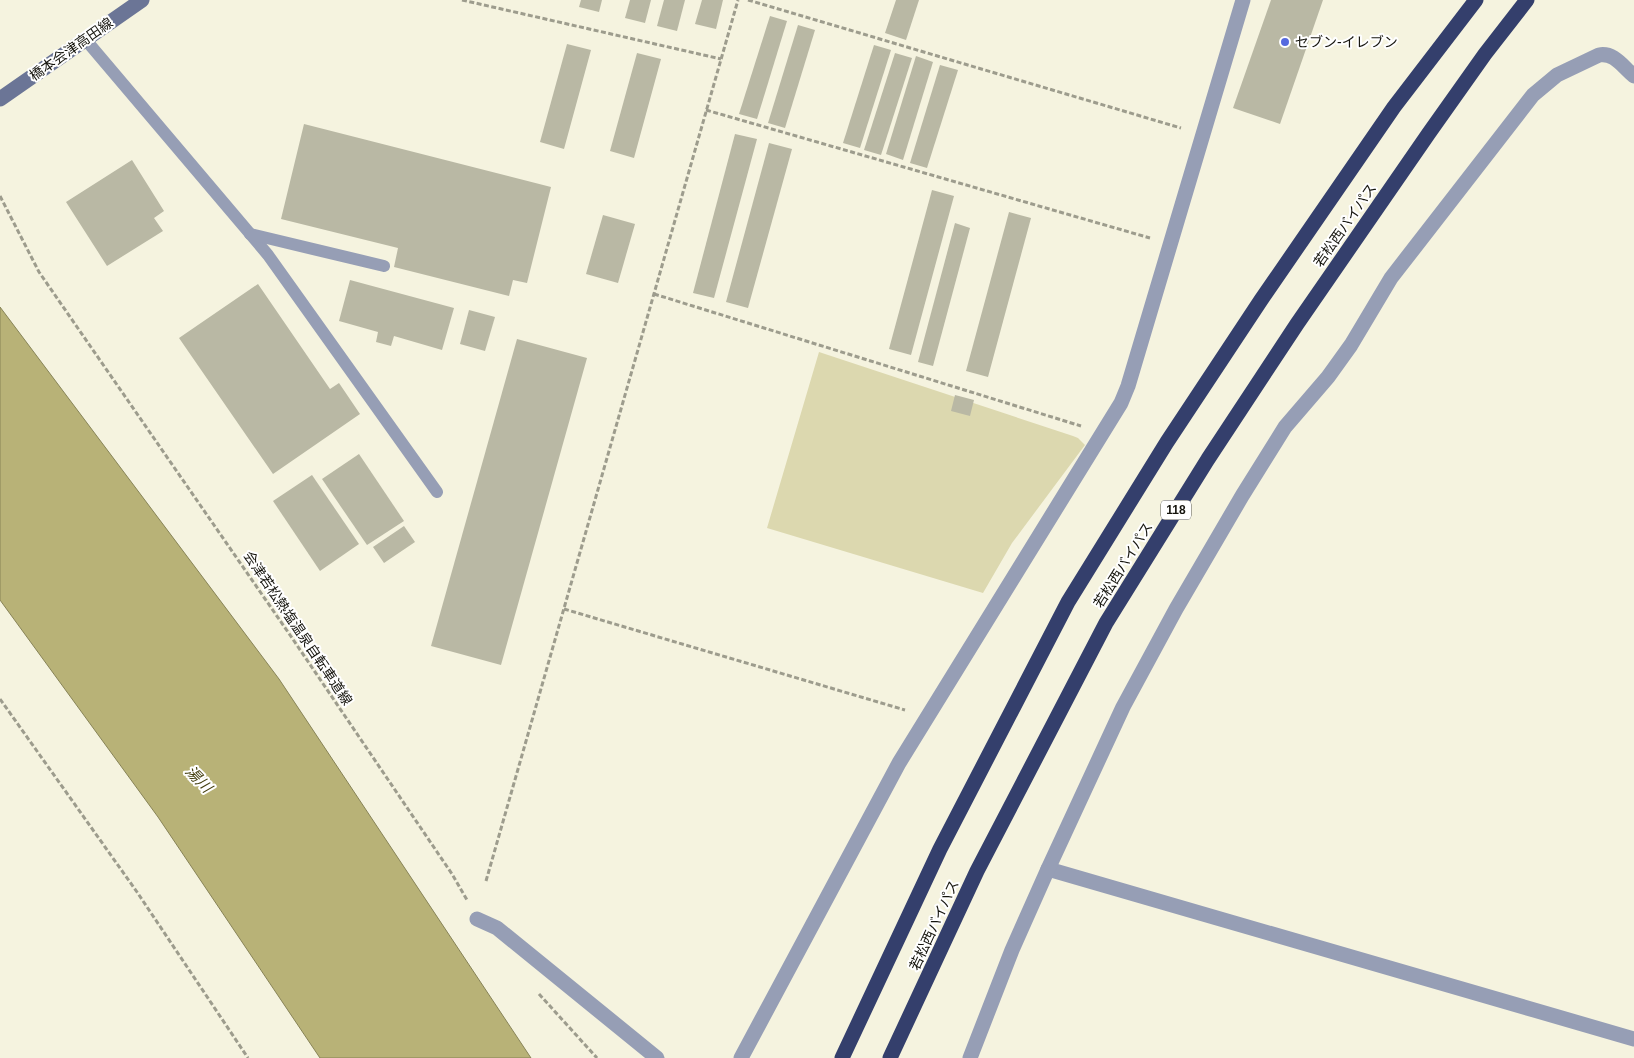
<svg xmlns="http://www.w3.org/2000/svg" width="1634" height="1058" font-family="Arial,'Noto Sans JP',sans-serif">
  <rect width="100%" height="100%" fill="#f5f3df"/>
  <!-- green -->
  <polygon fill="#dcd8af" points="819,352 1073,436 1078,438 1085,445 1012,543 983,593 767,528"/>
  <!-- water -->
  <polygon fill="#b8b277" stroke="#878357" points="0,307 279,679 531,1058 320,1058 158,817 0,600"/>
  <!-- building -->
  <g fill="#b9b8a4">
    <polygon points="581,0 602,0 599,12 579,7"/>
    <polygon points="630,0 651,0 645,23 625,18"/>
    <polygon points="664,0 685,0 677,31 657,26"/>
    <polygon points="702,0 723,0 716,29 695,24"/>
    <polygon points="896,0 919,0 906,40 885,33"/>
    <polygon points="1271,0 1323,0 1280,124 1233,108"/>
    <polygon points="770,16 787,21 757,119 739,114"/>
    <polygon points="798,25 815,30 785,128 768,123"/>
    <polygon points="567,44 591,50 564,149 540,142"/>
    <polygon points="874,45 891,50 860,148 843,143"/>
    <polygon points="637,53 661,59 634,158 610,151"/>
    <polygon points="895,53 912,58 881,155 864,150"/>
    <polygon points="916,56 933,62 903,160 886,154"/>
    <polygon points="940,65 958,70 927,168 910,163"/>
    <polygon points="304,124 551,187 527,283 513,280 509,296 394,267 398,248 281,219"/>
    <polygon points="735,134 757,139 714,298 693,293"/>
    <polygon points="769,143 792,149 748,308 726,302"/>
    <polygon points="132,160 164,211 154,218 163,231 107,266 66,202"/>
    <polygon points="932,190 954,196 911,355 889,349"/>
    <polygon points="1009,212 1031,218 988,377 966,371"/>
    <polygon points="603,215 635,224 618,283 586,274"/>
    <polygon points="955,223 970,228 933,366 918,362"/>
    <polygon points="350,280 454,308 442,350 394,336 391,346 376,342 378,332 339,321"/>
    <polygon points="258,284 330,389 339,383 360,414 273,474 179,338"/>
    <polygon points="469,310 495,317 485,351 460,344"/>
    <polygon points="517,339 587,358 501,665 431,646"/>
    <polygon points="955,395 974,400 970,416 951,411"/>
    <polygon points="359,454 404,521 367,545 322,479"/>
    <polygon points="312,475 359,544 320,571 273,501"/>
    <polygon points="404,526 415,542 384,563 373,547"/>
  </g>
  <g fill="none" stroke-linecap="round" stroke-linejoin="round">
    <!-- path -->
    <g stroke="#9d9c8d" stroke-width="3" stroke-dasharray="5 2.5" stroke-linecap="butt">
      <polyline points="462,0 721,59"/>
      <polyline points="748,0 1181,128"/>
      <polyline points="706,110 1150,238"/>
      <polyline points="0,196 39,272 290,635 452,874 467,900"/>
      <polyline points="654,294 1081,426"/>
      <polyline points="564,609 905,710"/>
      <polyline points="0,699 137,892 248,1058"/>
      <polyline points="486,881 738,0"/>
      <polyline points="539,994 597,1058"/>
    </g>
    <!-- lane -->
    <g stroke="#969eb5" stroke-width="12">
      <polyline points="85,39 268,255 437,492"/>
      <polyline points="250,234 384,266"/>
    </g>
    <!-- street -->
    <g stroke="#969eb5" stroke-width="15">
      <polyline points="1048,869 1634,1039"/>
      <polyline points="477,919 497,928 657,1058"/>
      <polyline points="741,1058 899,763 1121,403 1128,386 1243,0"/>
      <path d="M 970,1058 L 1012,950 L 1048,869 L 1123,707 L 1176,609 L 1242,496 L 1285,427 L 1328,377 L 1351,345 L 1391,278 L 1533,95 L 1557,75 L 1599,55 C 1614,52 1623,67 1634,76"/>
    </g>
    <!-- secondary -->
    <polyline stroke="#6b7596" stroke-width="15" points="0,99 142,0"/>
    <!-- highway -->
    <g stroke="#343f6c" stroke-width="15">
      <polyline points="842,1058 940,849 1068,602 1167,442 1261,300 1394,107 1476,0"/>
      <polyline points="890,1058 977,871 1106,623 1208,459 1297,324 1429,133 1485,54 1527,0"/>
    </g>
  </g>
  <!-- markers -->
  <circle fill="#5569df" stroke="#fff" stroke-width="2" cx="1285" cy="42" r="5"/>
  <g text-anchor="middle" dominant-baseline="central" stroke-width="4" stroke-linejoin="round" paint-order="stroke">
    <!-- shield labels -->
    <rect fill="#fff" stroke="#5b5a56" stroke-width="1" x="1161" y="500.5" width="30" height="19" rx="4"/>
    <g font-size="12" font-weight="bold" fill="#15140d">
      <text x="1176" y="510">118</text>
    </g>
    <!-- poi labels -->
    <g font-size="14" fill="#15140d" stroke="#fff" text-anchor="start">
      <text x="1295" y="42">セブン-イレブン</text>
    </g>
    <!-- street labels -->
    <g font-size="14" fill="#15140d" stroke="#fff">
      <text transform="translate(71 49) rotate(-35)">橋本会津高田線</text>
      <text transform="translate(1345 225) rotate(-55)">若松西バイパス</text>
      <text transform="translate(1123 565) rotate(-58)">若松西バイパス</text>
      <text transform="translate(298 628) rotate(56)">会津若松熱塩温泉自転車道線</text>
      <text transform="translate(934 925) rotate(-65)">若松西バイパス</text>
    </g>
    <!-- water labels -->
    <g font-size="15" font-style="italic" fill="#464112" stroke="#fff">
      <text transform="translate(199 779) rotate(46)">湯川</text>
    </g>
  </g>
</svg>
